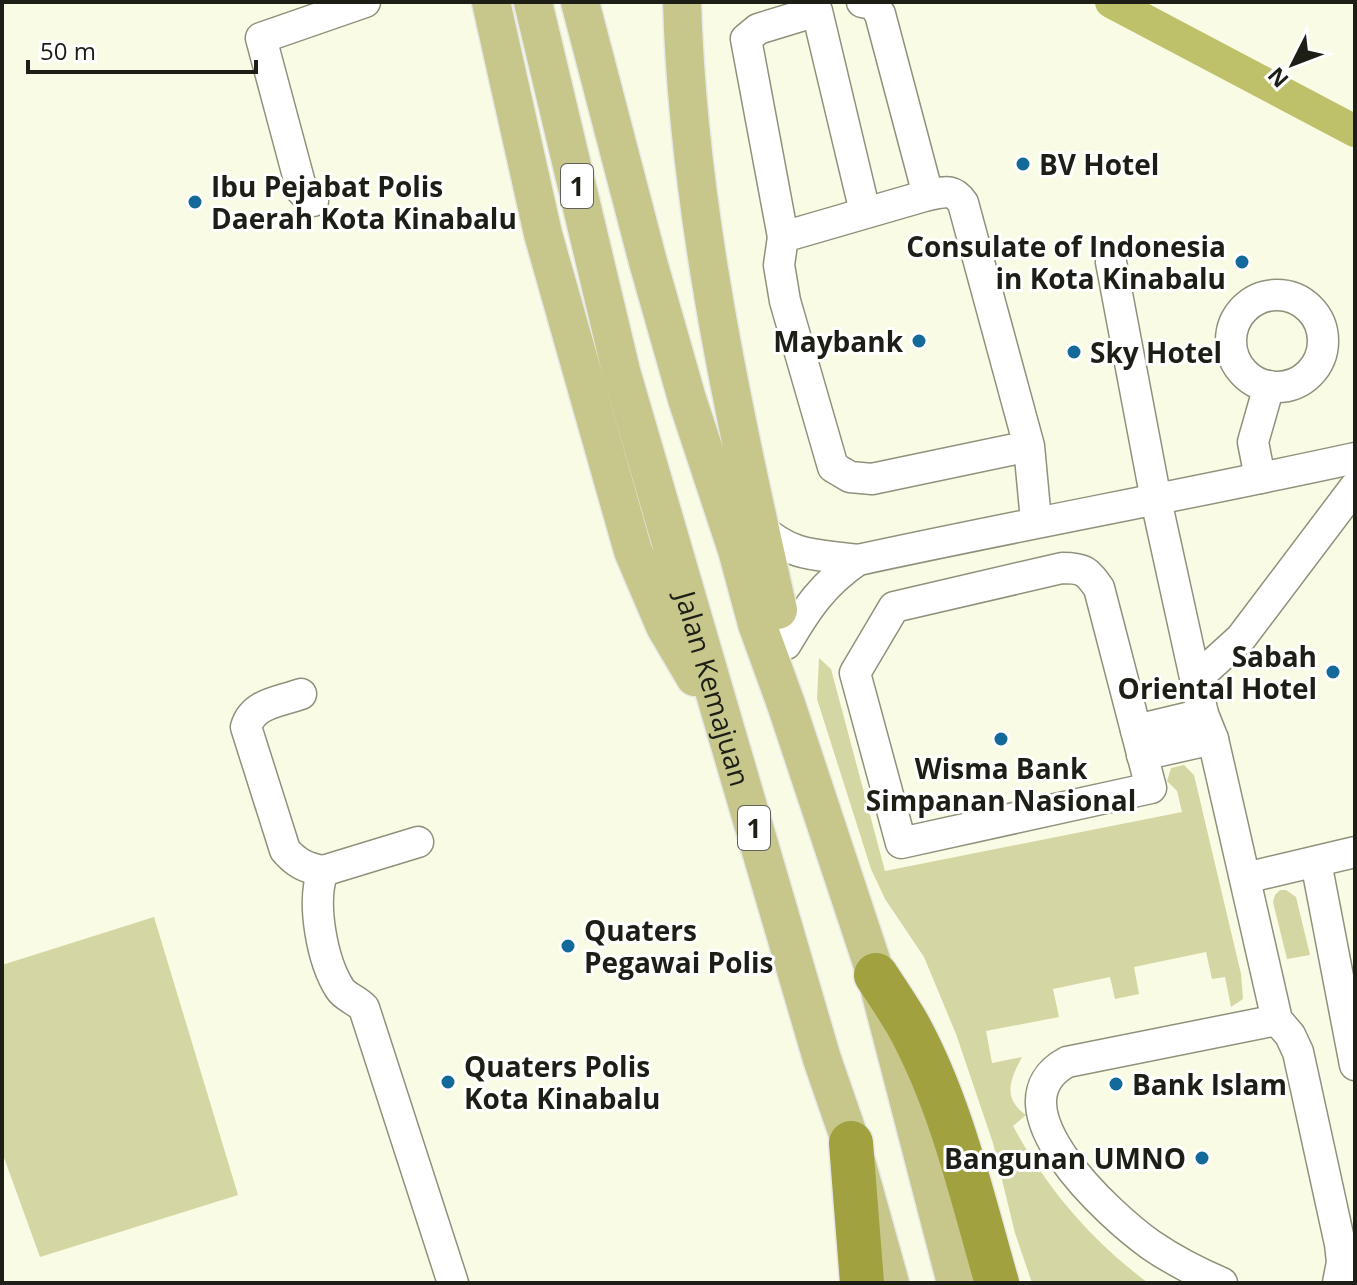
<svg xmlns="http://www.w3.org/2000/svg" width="1357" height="1285" font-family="'Open Sans',sans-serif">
  <rect width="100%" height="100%" fill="#fafbe4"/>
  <!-- green -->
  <g fill="#d4d6a3">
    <path d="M 819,658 L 831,669 L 885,871 L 1182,812 L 1177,791 L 1167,781 L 1171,768 L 1184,765 L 1194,775 L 1241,974 L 1243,999 L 1231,1007 L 1225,977 L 1212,979 L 1206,952 L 1134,967 L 1139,994 L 1115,999 L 1110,977 L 1053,989 L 1059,1017 L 986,1031 L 992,1063 L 1022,1057 C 1010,1080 1002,1098 1026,1115 L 1013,1126 C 1046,1188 1092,1241 1148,1283 L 1032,1283 L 1015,1233 L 993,1143 L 956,1034 L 924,957 L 885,899 L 871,869 L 817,699 Z"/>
    <polygon points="1280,890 1286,890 1296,897 1310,955 1287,959 1273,902 1275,895"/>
    <polygon points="154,917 238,1195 40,1257 2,1152 2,965"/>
  </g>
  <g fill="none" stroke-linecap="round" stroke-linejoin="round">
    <!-- canal -->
    <polyline stroke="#bfc16a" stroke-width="32" points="1111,2 1355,131"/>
    <defs>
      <g id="minor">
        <polyline points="862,2 873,4 880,14 928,195"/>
        <polyline points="313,201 302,191 261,38 365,2"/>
        <polyline points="783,237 746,39 758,29 817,11 865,212"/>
        <polyline points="1111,262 1156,500 1203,714 1213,739 1277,1020 1290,1035 1298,1052 1340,1244 1342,1262 1338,1283"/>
        <circle cx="1277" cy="341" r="46"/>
        <path d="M 1029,446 L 872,479 L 850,477 L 833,467 L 785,301 L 779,265 L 783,237 L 928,195 C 944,192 953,188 963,203 L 1029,446 L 1036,521"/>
        <polyline points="1260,478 1253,442 1269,386"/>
        <path d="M 759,527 C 794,558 815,554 858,560"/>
        <path d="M 1062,568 C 1084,568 1087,571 1099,588 L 1151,788 L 901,843 L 855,673 L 894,607 Z"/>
        <path d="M 786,644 C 807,608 823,584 858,560 C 1024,524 1190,494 1355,458"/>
        <polyline points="1197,678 1241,638 1355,487"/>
        <path d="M 301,694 C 279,702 253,703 246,727 L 285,850 C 296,863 306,868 323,871"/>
        <polyline points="1136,730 1203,714"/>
        <polyline points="1142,755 1213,739"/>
        <path d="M 418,842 L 323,871 C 311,902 322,961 340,989 C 345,997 357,1000 364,1008 L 453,1283"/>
        <polyline points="1316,862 1355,1065"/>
        <polyline points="1245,878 1355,852"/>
        <path d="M 1222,1283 C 1198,1273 1173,1260 1151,1245 C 1110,1216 988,1105 1067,1062 L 1277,1020"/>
      </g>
      <g id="major">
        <polyline points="491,2 543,234 633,551 665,626 695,677"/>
        <path id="s1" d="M 533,2 L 621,371 L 725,728 L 822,1059 L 851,1143 L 890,1283"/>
        <polyline points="580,2 648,262 687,399 737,550 757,624 786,704 876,975 956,1283"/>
        <path d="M 682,2 C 688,207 733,410 778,610"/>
      </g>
      <g id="highway">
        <path d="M 876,975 C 887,992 899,1009 909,1027 C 952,1106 972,1197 997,1283"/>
        <polyline points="851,1143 862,1283"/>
      </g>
    </defs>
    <!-- minor casing -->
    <use href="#minor" stroke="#90917c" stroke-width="33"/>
    <!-- major casing -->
    <use href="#major" stroke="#e8e8e8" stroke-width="41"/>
    <!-- highway casing -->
    <use href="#highway" stroke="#e8e8e8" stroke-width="47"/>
    <!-- minor -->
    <use href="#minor" stroke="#fff" stroke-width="30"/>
    <!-- major -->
    <use href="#major" stroke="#c7c78c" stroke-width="38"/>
    <!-- highway -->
    <use href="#highway" stroke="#a1a23f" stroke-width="44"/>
  </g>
  <!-- markers -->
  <g fill="#136a9a" stroke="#fff" stroke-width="3">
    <circle cx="1023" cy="164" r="8"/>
    <circle cx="195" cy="202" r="8"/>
    <circle cx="1242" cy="262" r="8"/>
    <circle cx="919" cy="341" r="8"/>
    <circle cx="1074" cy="352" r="8"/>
    <circle cx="1333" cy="672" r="8"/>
    <circle cx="1001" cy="739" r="8"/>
    <circle cx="568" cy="946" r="8"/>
    <circle cx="448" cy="1082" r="8"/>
    <circle cx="1116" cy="1084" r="8"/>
    <circle cx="1202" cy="1158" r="8"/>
  </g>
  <g text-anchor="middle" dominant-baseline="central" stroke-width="6" stroke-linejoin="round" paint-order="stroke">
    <!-- shield labels -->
    <g fill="#fff" stroke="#61625b" stroke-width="2">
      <rect x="561" y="164" width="32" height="44" rx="6"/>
      <rect x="738" y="806" width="32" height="44" rx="6"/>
    </g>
    <g font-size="26" font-weight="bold" fill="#1d1e15">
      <text x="577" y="186">1</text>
      <text x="754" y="828">1</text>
    </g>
    <!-- poi labels -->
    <g font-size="28" font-weight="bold" fill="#1d1e15" stroke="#fff" text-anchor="start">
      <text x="1039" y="164">BV Hotel</text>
      <text x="211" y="186">Ibu Pejabat Polis<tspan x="211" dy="32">Daerah Kota Kinabalu</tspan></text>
      <text x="1226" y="246" text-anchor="end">Consulate of Indonesia<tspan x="1226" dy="32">in Kota Kinabalu</tspan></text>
      <text x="903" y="341" text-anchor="end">Maybank</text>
      <text x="1090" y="352">Sky Hotel</text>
      <text x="1317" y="656" text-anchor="end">Sabah<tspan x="1317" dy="32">Oriental Hotel</tspan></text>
      <text x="1001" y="768" text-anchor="middle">Wisma Bank<tspan x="1001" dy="32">Simpanan Nasional</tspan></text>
      <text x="584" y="930">Quaters<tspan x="584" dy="32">Pegawai Polis</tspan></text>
      <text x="464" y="1066">Quaters Polis<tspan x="464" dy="32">Kota Kinabalu</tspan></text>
      <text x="1132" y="1084">Bank Islam</text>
      <text x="1186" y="1158" text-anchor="end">Bangunan UMNO</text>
    </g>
    <!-- street labels -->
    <g font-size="28" fill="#1d1e15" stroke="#fff">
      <text stroke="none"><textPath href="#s1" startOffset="710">Jalan Kemajuan</textPath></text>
    </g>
  </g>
  <!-- border -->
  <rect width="1357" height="1285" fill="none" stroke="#1d1e15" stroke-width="8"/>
  <!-- north arrow -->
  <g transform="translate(1293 64) rotate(228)" stroke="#ffffff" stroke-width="6" paint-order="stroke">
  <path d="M0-6L14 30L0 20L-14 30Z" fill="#1d1e15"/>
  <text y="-12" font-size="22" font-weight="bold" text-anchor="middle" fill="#1d1e15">N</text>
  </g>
  <!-- scale -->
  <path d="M28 60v12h228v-12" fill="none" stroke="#1d1e15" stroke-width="4"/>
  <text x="40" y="60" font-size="24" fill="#1d1e15" stroke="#ffffff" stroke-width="6" paint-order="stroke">50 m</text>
</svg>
